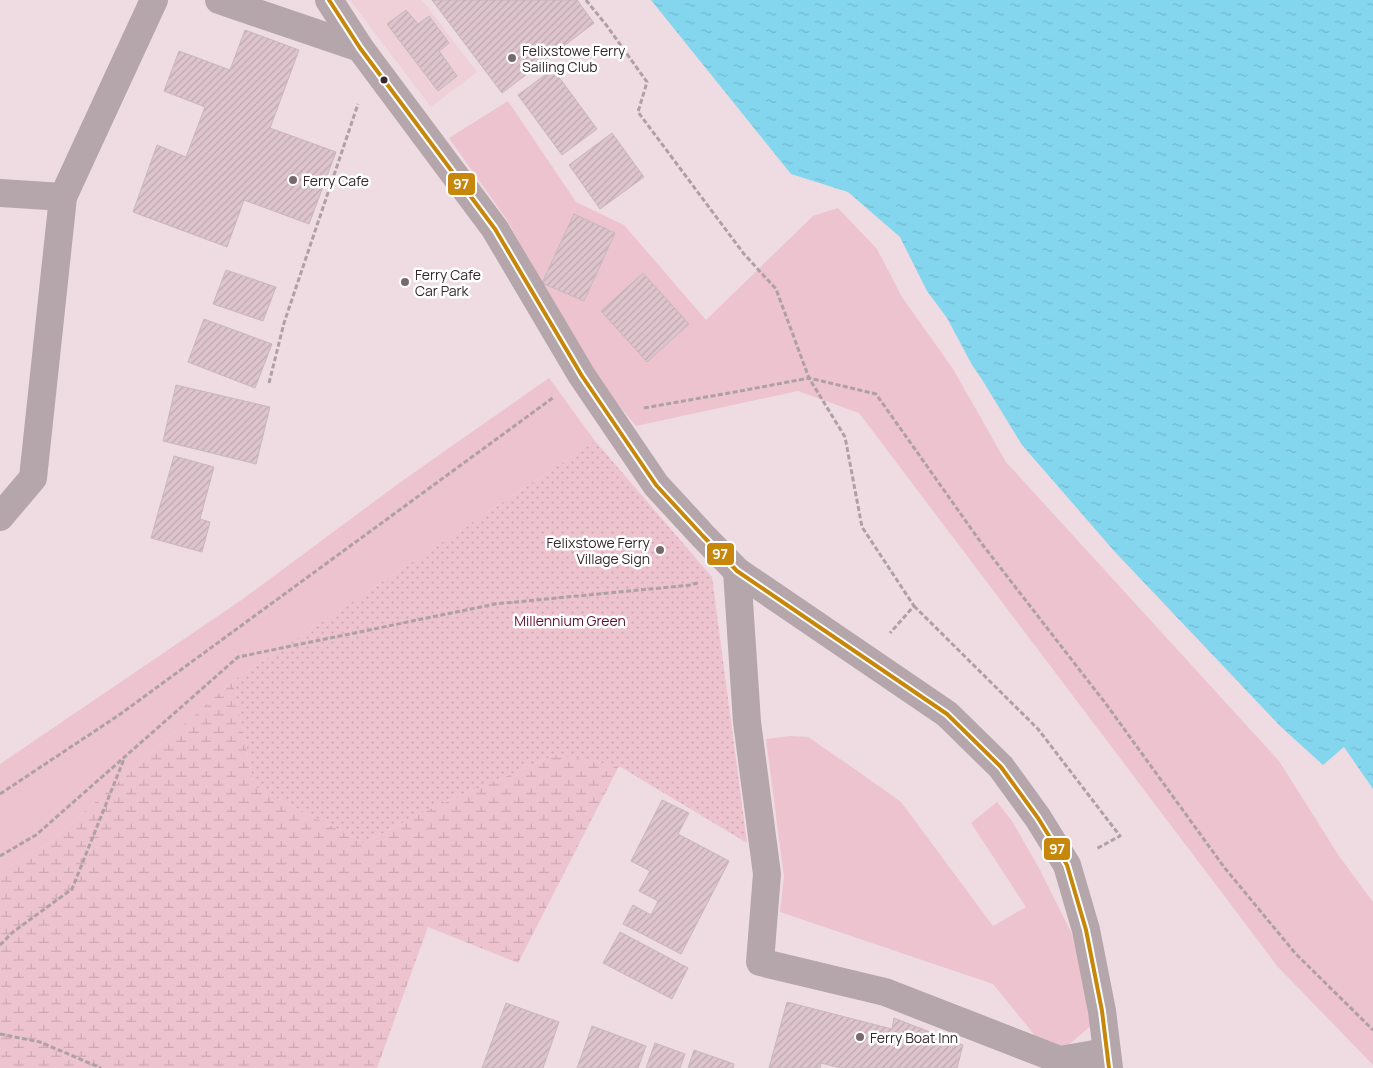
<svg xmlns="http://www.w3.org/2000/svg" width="1373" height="1068" font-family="Manrope,sans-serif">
  <defs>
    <pattern id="wetland-marsh" width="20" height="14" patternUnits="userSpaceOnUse" patternTransform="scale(1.25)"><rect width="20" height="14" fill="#edc3d0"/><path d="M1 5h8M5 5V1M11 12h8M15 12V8" fill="none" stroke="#cca8b3"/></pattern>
    <pattern id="park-dots" width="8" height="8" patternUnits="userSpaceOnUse" patternTransform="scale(1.25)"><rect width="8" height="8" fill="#edc3d0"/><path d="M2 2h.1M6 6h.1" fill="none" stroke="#cca8b3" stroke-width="1.8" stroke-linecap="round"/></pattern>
    <pattern id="water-ripples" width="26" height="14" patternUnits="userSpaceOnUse" patternTransform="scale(1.25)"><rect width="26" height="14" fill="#84d6ef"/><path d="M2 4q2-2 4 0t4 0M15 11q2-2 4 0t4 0" fill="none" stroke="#73b8cd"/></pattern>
    <pattern id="building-hatch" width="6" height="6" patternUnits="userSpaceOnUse" patternTransform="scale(1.25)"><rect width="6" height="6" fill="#dec4cc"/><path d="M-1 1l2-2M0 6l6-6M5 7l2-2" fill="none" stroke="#bfa8b0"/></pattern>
  </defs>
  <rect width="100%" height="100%" fill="#eedce2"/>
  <!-- built -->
  <polygon fill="#efd0d9" points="350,0 422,0 477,72 431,107"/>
  <!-- grass -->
  <g fill="#edc3d0">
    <polygon points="508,101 576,202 624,225 706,320 813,216 838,208 877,249 902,297 953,369 1006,462 1279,761 1339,856 1373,902 1373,1065 1278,967 859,413 798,391 636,426 592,373 507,220 449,138"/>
    <polygon points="549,378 595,441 233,681 49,843 0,871 0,764 240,601 402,481"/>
    <polygon points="790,736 808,737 856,770 901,802 993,926 1026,907 971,823 997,802 1012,821 1039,868 1072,934 1089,999 1093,1024 1066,1047 1036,1037 993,984 780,912 784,877 766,739"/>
  </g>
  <!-- wetland -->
  <polygon fill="url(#wetland-marsh)" points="233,681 254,786 364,843 423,812 555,755 619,766 518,963 428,927 377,1068 0,1068 0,871 49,843"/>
  <!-- park -->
  <polygon fill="url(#park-dots)" points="595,441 712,577 747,843 619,766 555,755 423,812 364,843 254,786 233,681"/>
  <!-- water -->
  <polygon fill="url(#water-ripples)" points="651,0 1373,0 1373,789 1344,747 1323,765 1280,726 1115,552 1022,445 981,378 972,365 947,318 927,291 900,237 848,192 791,174"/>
  <!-- building -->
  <g fill="url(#building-hatch)" stroke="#c7b8bd">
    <polygon points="432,0 577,0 594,23 502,93"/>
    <polygon points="406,10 418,24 429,16 449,43 439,51 457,76 438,91 387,24"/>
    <polygon points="245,30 299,50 270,128 336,152 309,224 244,200 227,247 133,212 157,145 186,157 205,107 164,91 179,51 230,70"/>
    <polygon points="553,69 597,129 562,155 518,95"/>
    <polygon points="612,133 644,177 600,209 569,165"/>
    <polygon points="574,214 615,233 584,301 542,283"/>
    <polygon points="226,270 276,287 263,321 213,304"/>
    <polygon points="643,273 689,324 647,362 601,311"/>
    <polygon points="204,319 272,344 255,388 188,362"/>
    <polygon points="176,385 270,407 256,464 163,441"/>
    <polygon points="174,456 214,467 200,519 210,522 202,552 151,538"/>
    <polygon points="662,800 689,813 678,834 729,861 681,954 623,924 633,905 651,915 658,901 639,891 650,871 631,861"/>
    <polygon points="620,932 688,968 672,999 603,963"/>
    <polygon points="787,1002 892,1029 894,1018 963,1045 957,1068 840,1068 821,1063 820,1068 769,1068"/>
    <polygon points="506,1003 559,1022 543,1068 482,1068"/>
    <polygon points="592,1026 646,1046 638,1068 577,1068"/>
    <polygon points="655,1043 685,1054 680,1068 646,1068"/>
    <polygon points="694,1050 734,1064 733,1068 688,1068"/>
  </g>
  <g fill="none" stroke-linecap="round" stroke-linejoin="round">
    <!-- path -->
    <g stroke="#aea0a5" stroke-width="3" stroke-dasharray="5 2.5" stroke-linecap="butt">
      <polyline points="586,0 607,26 647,82 638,112 744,254 776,289 809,378 845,437 862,527 914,606 890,633"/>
      <polyline points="269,383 284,323 358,104"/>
      <polyline points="644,408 746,390 809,378 876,394 982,544 1106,704 1224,867 1295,953 1373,1030"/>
      <polyline points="914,606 1038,729 1120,836 1096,849"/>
      <polyline points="0,794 119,715 554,397"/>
      <polyline points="0,856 36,835 238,657 495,604 691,585 700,582"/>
      <polyline points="0,945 13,932 72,889 124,759"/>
      <polyline points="0,1034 40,1042 101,1068"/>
    </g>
    <!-- minor -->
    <g stroke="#b4a6aa" stroke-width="28">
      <polyline points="219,0 360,48"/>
      <polyline points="329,0 360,48 495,229 582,376 656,485 703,536 737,571 947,714 1001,767 1038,818 1067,865 1086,930 1102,1011 1109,1068"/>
      <polyline points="0,193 63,197"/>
      <polyline points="0,517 33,478 63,197 154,0"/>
      <polyline points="737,571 747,722 767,874 760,962 885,992 1060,1060 1106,1052"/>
    </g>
    <defs>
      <polyline id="bus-1" points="329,0 360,48 495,229 582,376 656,485 703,536 737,571 947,714 1001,767 1038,818 1067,865 1086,930 1102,1011 1109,1068"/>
    </defs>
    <!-- bus-1 casing -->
    <use href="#bus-1" stroke="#fff" stroke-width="8"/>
    <!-- bus-1 -->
    <use href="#bus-1" stroke="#c7870b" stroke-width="4"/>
  </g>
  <!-- markers -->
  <g fill="#76686c" stroke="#fff" stroke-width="2">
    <circle cx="512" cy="58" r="5"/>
    <circle cx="293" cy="180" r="5"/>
    <circle cx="405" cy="282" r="5"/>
    <circle cx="660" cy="550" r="5"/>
    <circle cx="860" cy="1037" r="5"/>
  </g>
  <circle fill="#36292d" stroke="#fff" stroke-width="2" cx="384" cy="80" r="4.5"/>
  <g text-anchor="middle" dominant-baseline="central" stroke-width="5" stroke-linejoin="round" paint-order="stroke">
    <!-- poi labels -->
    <g font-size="14" fill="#36292d" stroke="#fff" text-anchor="start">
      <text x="522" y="50">Felixstowe Ferry<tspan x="522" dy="16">Sailing Club</tspan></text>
      <text x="303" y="180">Ferry Cafe</text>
      <text x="415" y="274">Ferry Cafe<tspan x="415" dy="16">Car Park</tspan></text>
      <text x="650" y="542" text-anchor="end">Felixstowe Ferry<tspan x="650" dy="16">Village Sign</tspan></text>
      <text x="870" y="1037">Ferry Boat Inn</text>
    </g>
    <!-- park labels -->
    <g font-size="14" fill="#610e34" stroke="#fff">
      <text x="570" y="620">Millennium Green</text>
    </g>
  </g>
  <g stroke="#fff" stroke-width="2">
    <rect x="447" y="172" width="29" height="24" rx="5" fill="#c7870b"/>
    <rect x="706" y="542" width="29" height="24" rx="5" fill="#c7870b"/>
    <rect x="1043" y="837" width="28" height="24" rx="5" fill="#c7870b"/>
  </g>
  <g font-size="14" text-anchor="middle" font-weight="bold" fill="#fff">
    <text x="461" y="189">97</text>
    <text x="720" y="559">97</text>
    <text x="1057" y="854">97</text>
  </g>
</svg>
